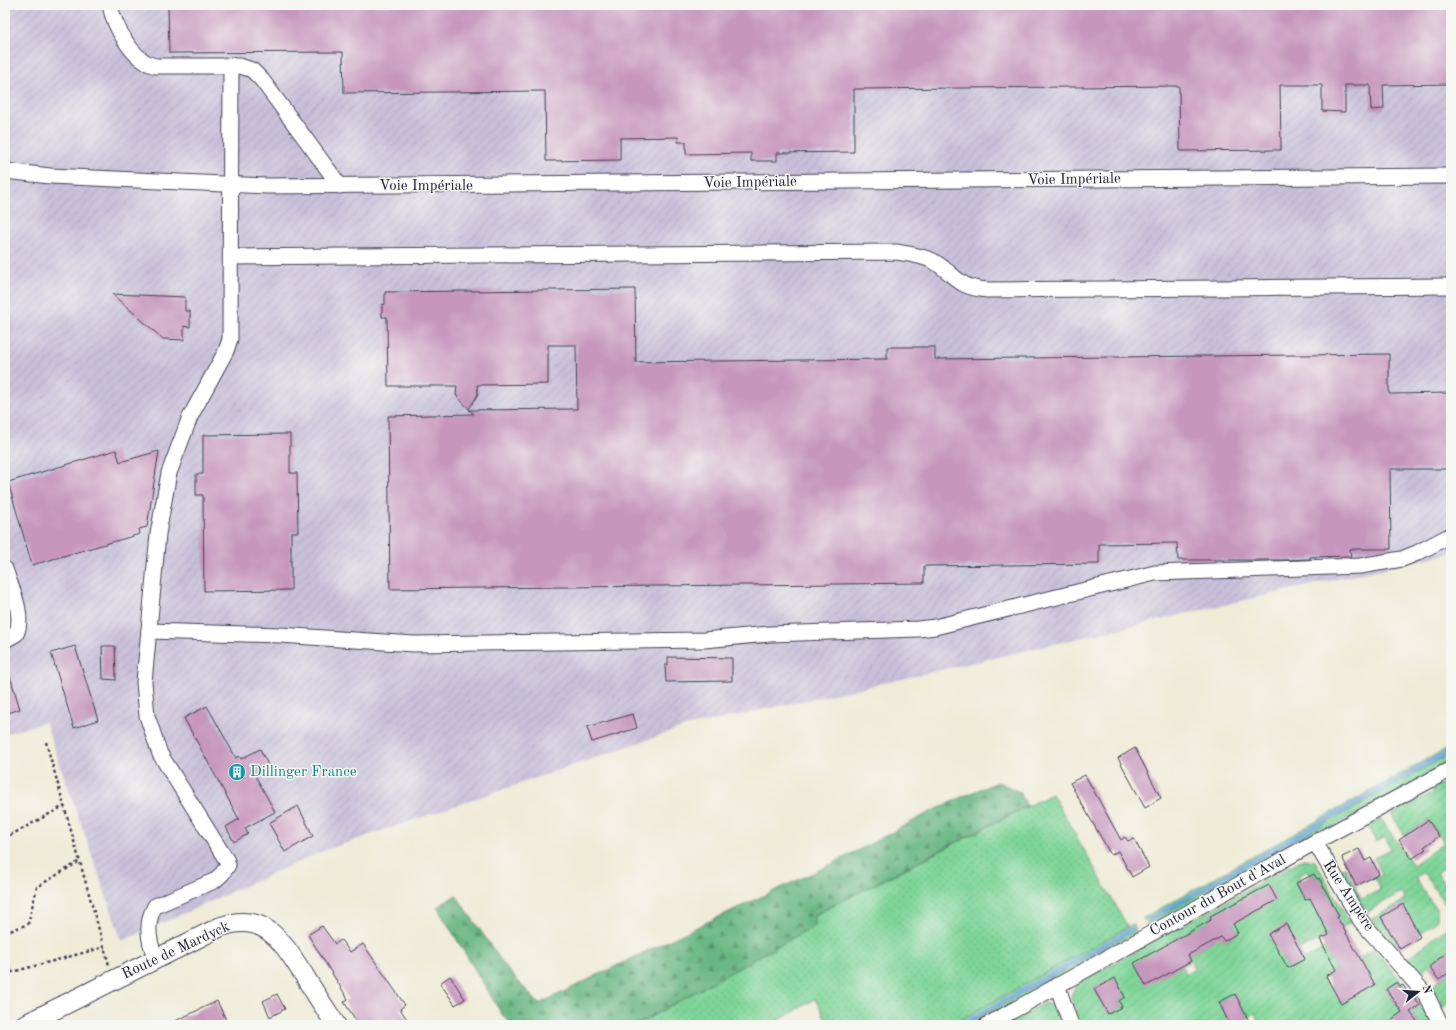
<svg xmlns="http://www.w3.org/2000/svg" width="1456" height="1030" font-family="'Old Standard TT',serif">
  <defs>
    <pattern id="industrial-furrows" width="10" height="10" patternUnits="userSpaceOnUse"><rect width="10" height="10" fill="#c7c0d9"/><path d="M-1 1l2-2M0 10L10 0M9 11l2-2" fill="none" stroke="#aba5bb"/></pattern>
    <pattern id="grass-dots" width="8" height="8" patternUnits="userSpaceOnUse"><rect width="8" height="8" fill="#7fd599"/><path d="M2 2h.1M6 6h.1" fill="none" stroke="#6db785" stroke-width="1.8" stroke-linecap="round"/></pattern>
    <pattern id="forest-firs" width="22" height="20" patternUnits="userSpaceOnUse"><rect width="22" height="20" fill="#67b681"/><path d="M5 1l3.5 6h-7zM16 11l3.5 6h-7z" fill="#54946b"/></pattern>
    <pattern id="wetland-marsh" width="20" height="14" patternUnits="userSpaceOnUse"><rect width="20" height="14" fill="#7fd599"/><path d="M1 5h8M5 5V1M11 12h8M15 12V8" fill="none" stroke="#6db785"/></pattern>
    <pattern id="garden-furrows" width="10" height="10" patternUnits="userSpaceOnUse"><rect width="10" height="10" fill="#7fd599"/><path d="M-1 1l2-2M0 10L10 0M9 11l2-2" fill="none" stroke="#6db785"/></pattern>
  </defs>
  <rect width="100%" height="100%" fill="#f6f6f2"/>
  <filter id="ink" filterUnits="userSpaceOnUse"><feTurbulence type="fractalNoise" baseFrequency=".025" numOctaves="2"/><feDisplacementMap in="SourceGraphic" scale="8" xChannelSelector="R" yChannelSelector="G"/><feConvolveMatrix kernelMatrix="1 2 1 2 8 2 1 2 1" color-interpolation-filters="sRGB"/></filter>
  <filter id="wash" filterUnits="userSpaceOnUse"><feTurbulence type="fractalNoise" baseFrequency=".012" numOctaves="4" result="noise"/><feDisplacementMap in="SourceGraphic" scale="16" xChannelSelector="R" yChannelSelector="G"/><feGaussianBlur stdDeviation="0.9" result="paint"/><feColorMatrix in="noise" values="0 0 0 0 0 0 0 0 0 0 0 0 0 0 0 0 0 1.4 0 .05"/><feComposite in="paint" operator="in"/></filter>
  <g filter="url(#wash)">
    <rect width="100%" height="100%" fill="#efebd7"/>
    <!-- industrial -->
    <polygon fill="url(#industrial-furrows)" points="5,5 1451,5 1451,553 889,682 685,727 323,851 122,941 45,722 5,734"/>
    <!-- grass -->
    <g fill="url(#grass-dots)" stroke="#507c6a">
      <polygon points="1451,753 1451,762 1152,926 1147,924"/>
      <polygon points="1052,794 1128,927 951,1025 829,1025 815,999 771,1025 636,1025 814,926 813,916"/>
      <polygon points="1136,930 1135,934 975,1025 966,1025"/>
    </g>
    <!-- forest -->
    <path fill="url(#forest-firs)" stroke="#446c5e" d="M 998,782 L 1020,792 L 1027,806 L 814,915 L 814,926 L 636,1025 L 513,1025 L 503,1016 L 437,907 L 456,895 L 507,969 L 539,1004 C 629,959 721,915 813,873 C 875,844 933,806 998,782 Z"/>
    <!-- wetland -->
    <g fill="url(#wetland-marsh)" stroke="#507c6a">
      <polygon points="1451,746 1451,753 1147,924 1143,918"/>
      <polygon points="1133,924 1136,930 966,1025 951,1025"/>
    </g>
    <!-- garden -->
    <g fill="url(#garden-furrows)" stroke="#507c6a" fill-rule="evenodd">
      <polygon points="1451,779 1451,862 1437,873 1451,893 1451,900 1445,904 1423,872 1415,878 1437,910 1437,920 1419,935 1405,909 1401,906 1381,917 1399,947 1394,950 1372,919 1405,900 1401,892 1367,912 1339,871 1345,868 1362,899 1380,890 1375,878 1382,875 1374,858 1391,849 1385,837 1376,842 1368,826 1381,819 1413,865 1444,843 1428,820 1405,836 1391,814 1434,792 1432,788"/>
      <path d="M 1303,859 L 1315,861 L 1350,923 L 1283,959 L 1288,968 L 1325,948 L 1336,970 L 1323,978 L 1328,988 L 1349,976 L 1354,986 L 1370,977 L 1360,957 L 1374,949 L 1423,1007 L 1433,1025 L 1420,1025 L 1413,1016 L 1408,1020 L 1405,1016 L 1420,1005 L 1413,994 L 1410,996 L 1403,985 L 1400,986 L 1397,982 L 1386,990 L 1402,1012 L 1396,1025 L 1258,1025 L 1256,1013 L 1248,1018 L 1235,994 L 1219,1002 L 1230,1025 L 1080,1025 L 1071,998 L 1076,984 ZM 1307,870 L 1311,876 L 1314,874 L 1317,879 L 1320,878 L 1339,916 L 1323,924 L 1310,898 L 1305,900 L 1296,883 L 1301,881 L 1298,875 ZM 1216,913 L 1233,924 L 1238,933 L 1224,941 L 1210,916 ZM 1204,924 L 1213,941 L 1188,955 L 1195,969 L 1186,974 L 1176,956 L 1182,953 L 1175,939 ZM 1115,978 L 1125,997 L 1119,1001 L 1122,1007 L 1108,1014 L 1094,989 Z"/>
      <polygon points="1451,925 1451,948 1418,974 1411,966 1407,968 1403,962"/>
      <polygon points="1451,972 1451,1007 1447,1004 1443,1008 1441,1001 1430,988"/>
      <polygon points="1044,1003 1055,1006 1061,1025 1006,1025"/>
    </g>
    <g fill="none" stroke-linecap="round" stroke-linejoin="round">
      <!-- stream -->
      <g stroke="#6ba0d7" stroke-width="4.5">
        <polyline points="1149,919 1451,750"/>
        <polyline points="961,1025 1132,929"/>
      </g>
    </g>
    <g id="blocks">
      <!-- building -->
      <g fill="#c696bd">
        <polygon points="168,5 1451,5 1451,84 1383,85 1384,109 1371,110 1370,85 1345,85 1345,112 1322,111 1322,85 1280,85 1281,150 1180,151 1179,86 854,89 854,152 777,153 777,161 751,161 751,153 686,154 686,142 678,142 678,137 620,138 620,160 546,161 545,91 344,93 343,52 169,53"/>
        <polygon points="635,289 636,362 887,359 887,347 935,347 935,359 1389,354 1389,394 1451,393 1451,469 1390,469 1391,549 1350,549 1351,556 1310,557 1310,559 1286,560 1178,560 1177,543 1099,544 1099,564 924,566 924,583 390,589 388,416 474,414 469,410 577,409 576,345 548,345 548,384 477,385 478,394 469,409 456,395 457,386 388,386 387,317 382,317 382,305 385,304 385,292"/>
        <polygon points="112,294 185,297 185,311 190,311 190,327 184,326 184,340 163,339"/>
        <polygon points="290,434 290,473 297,473 298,532 291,532 291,590 204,591 203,495 196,495 196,474 203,474 203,435"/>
        <polygon points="116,450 120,462 159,451 147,527 139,529 140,534 32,565 8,482"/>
        <polygon points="75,646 98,720 74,728 51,653"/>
        <polygon points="102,646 115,646 116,680 103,679"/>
        <polygon points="668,657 732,658 732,681 666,682 665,665 668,665"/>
        <polygon points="8,670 20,709 5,714 5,671"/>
        <polygon points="207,706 236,758 239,756 241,759 260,749 269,767 255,775 275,812 245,828 248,834 234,842 226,827 239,819 184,718"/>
        <polygon points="633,714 637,728 592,742 587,727"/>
        <polygon points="1135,748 1161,798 1145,808 1118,758"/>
        <polygon points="1085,775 1121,840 1125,837 1128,841 1134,839 1149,867 1132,877 1118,851 1111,855 1070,783"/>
        <polygon points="298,806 313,836 285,852 269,823"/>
        <polygon points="1428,820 1439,836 1424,847 1426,849 1412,859 1399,840"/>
        <polygon points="1359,849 1365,861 1371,858 1379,874 1356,886 1342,857"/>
        <polygon points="1314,874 1317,879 1319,878 1339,916 1337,917 1375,985 1341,1004 1326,976 1336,970 1320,939 1329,935 1310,898 1305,900 1296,883"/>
        <polygon points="1269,885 1277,900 1233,924 1238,933 1224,941 1221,937 1188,955 1191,961 1146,986 1134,963 1211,920 1210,916"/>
        <polygon points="1403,904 1420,937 1400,949 1381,917"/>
        <polygon points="1286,924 1305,959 1288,968 1268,934"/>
        <polygon points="322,926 335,944 341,940 350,952 363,944 405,1005 400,1009 411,1025 359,1025 344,1002 348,999 308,935"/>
        <polygon points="1451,949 1451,971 1439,980 1429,967"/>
        <polygon points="450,976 465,999 455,1005 440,983"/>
        <polygon points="1115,978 1125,997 1119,1001 1122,1007 1108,1014 1094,989"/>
        <polygon points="1397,982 1400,986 1403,985 1410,996 1412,994 1420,1005 1410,1012 1420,1025 1384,1025 1402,1012 1386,989"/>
        <polygon points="277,994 285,1009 270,1017 263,1001"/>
        <polygon points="1235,994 1251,1025 1230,1025 1219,1002"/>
        <polygon points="217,1001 226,1020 216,1025 167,1025"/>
      </g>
    </g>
  </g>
  <g filter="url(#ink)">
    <use href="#blocks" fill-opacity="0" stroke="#414052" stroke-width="1"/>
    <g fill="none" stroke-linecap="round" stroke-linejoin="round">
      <defs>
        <g id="minor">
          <path d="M 110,5 C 114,26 133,62 156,66 L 240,66 L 252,70 L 262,80 L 340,186"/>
          <polyline points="5,171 50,176 267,186 1451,176"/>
          <path d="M 231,257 L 896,252 C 909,254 921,255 933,261 C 957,275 955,287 987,290 L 1451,286"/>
          <path d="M 5,569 C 11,588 25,615 16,634 L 5,640"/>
          <polyline points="149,631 280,635 414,644 704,640 770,634 918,629 935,627 1155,573 1360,566 1402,559 1417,553 1451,535"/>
          <polyline points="1315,842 1361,921 1427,996 1441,1025"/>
          <path d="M 156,959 C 149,943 145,923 155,906 L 214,881 L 222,874 L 228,865 L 227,861 L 160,754 L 147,716 L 144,682 L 158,534 L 169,473 L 190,417 L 226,351 L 230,339 L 231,65"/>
          <polyline points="1057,985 1071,1025"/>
          <polyline points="987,1025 1315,842 1451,769"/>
        </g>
        <path id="major" d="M 24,1025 L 220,927 C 265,910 283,943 304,975 C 314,992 325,1008 336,1025"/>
      </defs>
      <!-- minor casing -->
      <use href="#minor" stroke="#414052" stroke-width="17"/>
      <!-- major casing -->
      <use href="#major" stroke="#414052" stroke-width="21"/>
      <!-- path -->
      <g stroke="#414052" stroke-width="2.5" stroke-dasharray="3 3" stroke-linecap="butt">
        <polyline points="46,742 109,965"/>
        <polyline points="5,838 64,806"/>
        <polyline points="5,933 28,924 37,887 80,861"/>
        <polyline points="5,964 12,971"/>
        <polyline points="5,974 105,947"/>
      </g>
      <!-- minor -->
      <use href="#minor" stroke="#fff" stroke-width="15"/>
      <!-- major -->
      <use href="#major" stroke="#fff" stroke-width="19"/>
    </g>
  </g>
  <!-- icons -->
  <defs>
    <symbol id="building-disc" viewBox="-11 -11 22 22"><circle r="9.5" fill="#0f9aa8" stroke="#f6f6f2"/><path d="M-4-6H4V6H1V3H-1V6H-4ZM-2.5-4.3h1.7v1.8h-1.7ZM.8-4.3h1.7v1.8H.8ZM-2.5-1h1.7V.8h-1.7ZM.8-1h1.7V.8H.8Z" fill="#fff"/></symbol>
  </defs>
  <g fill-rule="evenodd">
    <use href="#building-disc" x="227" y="762" width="20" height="20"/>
  </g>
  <g text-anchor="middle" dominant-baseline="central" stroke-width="3" stroke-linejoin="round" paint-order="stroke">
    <!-- street labels -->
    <g font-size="15" fill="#22223b" stroke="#f6f6f2">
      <text transform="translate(1074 180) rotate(-1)">Voie Impériale</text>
      <text transform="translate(750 183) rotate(-1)">Voie Impériale</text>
      <text x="426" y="186">Voie Impériale</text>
      <text transform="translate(1218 896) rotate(-29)">Contour du Bout d'Aval</text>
      <text transform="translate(1348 896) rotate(57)">Rue Ampère</text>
      <text transform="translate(176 951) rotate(-25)">Route de Mardyck</text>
    </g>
    <!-- culture labels -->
    <g font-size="15" fill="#0d838f" stroke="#f6f6f2" text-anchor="start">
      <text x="250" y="772">Dillinger France</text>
    </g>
  </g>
  <!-- margin -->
  <rect width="1456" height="1030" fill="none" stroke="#f6f6f2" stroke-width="20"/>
  <!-- north arrow -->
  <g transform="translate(1418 992) rotate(73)" stroke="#f6f6f2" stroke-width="3" paint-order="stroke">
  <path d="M0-3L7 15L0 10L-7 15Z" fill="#22223b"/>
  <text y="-6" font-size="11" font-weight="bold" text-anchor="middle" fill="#22223b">N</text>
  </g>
</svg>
